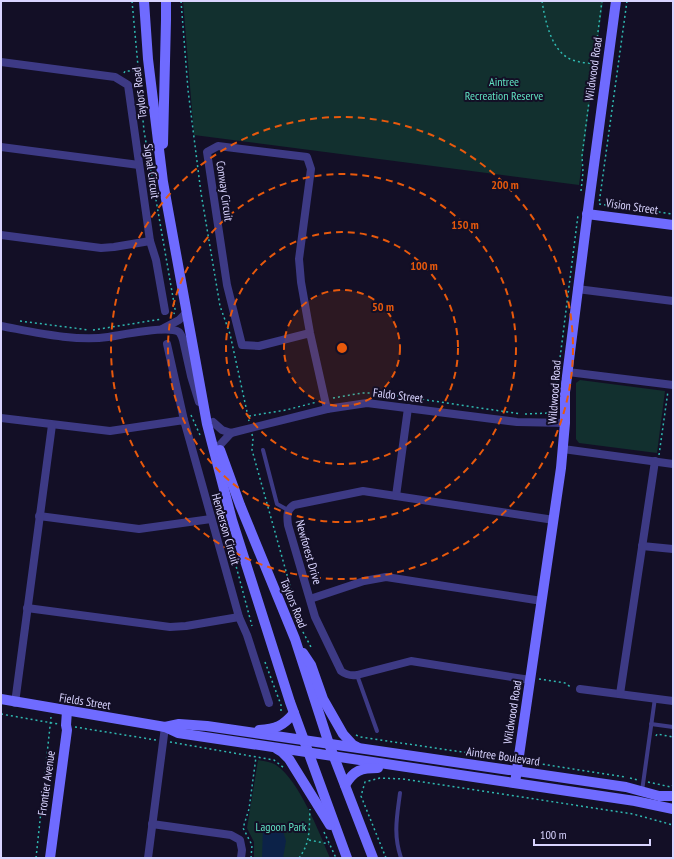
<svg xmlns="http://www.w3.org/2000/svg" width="674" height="859" font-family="'PT Sans Narrow',sans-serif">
  <rect width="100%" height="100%" fill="#130f26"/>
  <!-- green -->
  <g fill="#12302f">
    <polygon points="183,1 603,1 579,185 194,135"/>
    <polygon points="580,380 665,391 657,453 579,443 576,439 576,383"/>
    <path d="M 258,760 C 264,761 271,762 276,765 C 299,780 319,832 330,858 L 254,858 L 254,842 L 247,828 Z"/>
  </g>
  <!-- water -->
  <polygon fill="#0c2248" points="272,824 282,827 286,841 283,858 262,858 263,828"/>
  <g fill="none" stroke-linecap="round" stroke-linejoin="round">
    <!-- path -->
    <g stroke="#2fb8b0" stroke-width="1.5" stroke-dasharray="2 3" stroke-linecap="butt">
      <polyline points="132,1 144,131 175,309 174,314"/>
      <polyline points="181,1 188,90 201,193 220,306 230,334 249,421"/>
      <path d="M 542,1 C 545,20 551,50 570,59 C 579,63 590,63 599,64"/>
      <polyline points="627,1 599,204 673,214"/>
      <polyline points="124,73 125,71 138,71"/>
      <polyline points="581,191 583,172 582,156 602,1"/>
      <polyline points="20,321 89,330"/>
      <polyline points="93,330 162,319"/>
      <polyline points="557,382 578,215"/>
      <polyline points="333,398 362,393 379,393 521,414"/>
      <polyline points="525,414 550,413 556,407"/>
      <polyline points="191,415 200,435"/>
      <polyline points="249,416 286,410 317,402"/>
      <polyline points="252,434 253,439 252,450 303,632 312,649"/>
      <polyline points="659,455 668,391"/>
      <polyline points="235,562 252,626"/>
      <polyline points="265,662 281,705 281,713"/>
      <polyline points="539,679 565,683 572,688"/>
      <polyline points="1,714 58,724"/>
      <polyline points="75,727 156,740"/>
      <polyline points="356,735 360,737 510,759"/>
      <polyline points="656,736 657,734 673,737"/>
      <polyline points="170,742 274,760 284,768"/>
      <polyline points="528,762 625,777"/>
      <polyline points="630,778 638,780"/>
      <polyline points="648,782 671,787 673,785"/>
      <polyline points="324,832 336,858"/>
      <polyline points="309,840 329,844"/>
      <polyline points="36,858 51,717"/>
      <polyline points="251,858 252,845 243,828 249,809 256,757"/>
      <path d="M 299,858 C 311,842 309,828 310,809"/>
      <polyline points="386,858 361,796 365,782 380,778 403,779 633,814 673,825"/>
    </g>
    <!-- lane -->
    <g stroke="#3d3a85" stroke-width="4">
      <polyline points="263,450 277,504 288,510"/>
      <polyline points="357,675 377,731"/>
      <polyline points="651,724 673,727"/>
      <polyline points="642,791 655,698"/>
      <path d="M 400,793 C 397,817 393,834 401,858"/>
    </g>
    <!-- street -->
    <g stroke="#3d3a85" stroke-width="8">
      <polyline points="1,62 115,77 128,85 150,241 114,247 101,248 1,235"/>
      <polyline points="1,147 139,165"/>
      <polyline points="150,241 156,260 165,311"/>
      <polyline points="577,289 673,301"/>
      <path d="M 1,326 C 34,332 76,342 108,337 C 122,335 168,325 179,332 C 181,334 182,337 183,340 L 191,376 L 199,402"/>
      <polyline points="162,329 179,320 186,313"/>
      <polyline points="310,333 259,346 242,345 227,285 207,152 218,146 307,157 311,169 299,259 301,282 310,333 327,409"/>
      <polyline points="167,344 184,420"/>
      <polyline points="568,372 673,385"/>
      <polyline points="1,418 110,431 184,420 239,617 186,626 170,627 27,608"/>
      <polyline points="213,422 222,430 231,433"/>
      <polyline points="231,433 327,409 367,403 517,422 565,423"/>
      <polyline points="219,446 231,433"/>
      <polyline points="563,449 673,464"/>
      <polyline points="396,496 408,408"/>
      <polyline points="39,516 139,529 211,519"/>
      <polyline points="642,546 673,549"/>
      <polyline points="310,599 364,581 386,577 542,601"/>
      <polyline points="239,617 247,635 269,703"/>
      <path d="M 530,680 L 411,661 L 357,675 C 350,676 346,675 341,671 L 315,617 L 288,525 C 287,517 286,510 294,505 L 363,491 L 554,520"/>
      <polyline points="580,689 673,701"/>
      <polyline points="620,694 655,461"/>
      <polyline points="15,703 52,425"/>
      <polyline points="152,824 231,835 240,840 242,850 241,858"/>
      <polyline points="148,858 165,727"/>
    </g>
    <!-- secondary -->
    <g stroke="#6f6bff" stroke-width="10">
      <polyline points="144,1 148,59 163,182 207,424 232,520 290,702 347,858"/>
      <polyline points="163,144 166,20 166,1"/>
      <polyline points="587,214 673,225"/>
      <polyline points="220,450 240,505 295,639 329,744 373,858"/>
      <polyline points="303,653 311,665 323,699 343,734 353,745 357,747"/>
      <polyline points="1,699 165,727 178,733 635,801 673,809"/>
      <polyline points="165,727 179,724 207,726 626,787 659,796 673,796"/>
      <path d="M 259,730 C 276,729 283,726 294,713"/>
      <polyline points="277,749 282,752 289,759 330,825"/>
      <polyline points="515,783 561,468 565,423 565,392 589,202 616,1"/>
      <path d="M 345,785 C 354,770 361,768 378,768"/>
      <polyline points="50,858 67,730 66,725 67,711"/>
    </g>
  </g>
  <!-- distance rings -->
  <circle cx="342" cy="348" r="58" fill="#e8590c" fill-opacity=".12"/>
  <g fill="none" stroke="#e8590c" stroke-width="2" stroke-dasharray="7 5">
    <circle cx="342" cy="348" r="58"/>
    <circle cx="342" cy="348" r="116"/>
    <circle cx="342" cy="348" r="174"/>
    <circle cx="342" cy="348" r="231"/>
  </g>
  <g text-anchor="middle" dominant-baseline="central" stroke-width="4" stroke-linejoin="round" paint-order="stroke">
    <!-- street labels -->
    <g font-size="12" fill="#d9d4ff" stroke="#130f26">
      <text transform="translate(593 69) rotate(-82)">Wildwood Road</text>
      <text transform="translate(139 93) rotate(-97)">Taylors Road</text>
      <text transform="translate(152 171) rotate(82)">Signal Circuit</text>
      <text transform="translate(225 191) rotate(82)">Conway Circuit</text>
      <text transform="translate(632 206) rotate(8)">Vision Street</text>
      <text transform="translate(554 392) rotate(-86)">Wildwood Road</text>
      <text transform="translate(398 395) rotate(7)">Faldo Street</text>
      <text transform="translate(226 529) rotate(74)">Henderson Circuit</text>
      <text transform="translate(309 552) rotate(74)">Newforest Drive</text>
      <text transform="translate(294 603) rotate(68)">Taylors Road</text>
      <text transform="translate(85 701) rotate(9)">Fields Street</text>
      <text transform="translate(512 712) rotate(-81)">Wildwood Road</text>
      <text transform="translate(503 756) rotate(8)">Aintree Boulevard</text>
      <text transform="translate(46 783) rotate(-82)">Frontier Avenue</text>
    </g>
    <!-- park labels -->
    <g font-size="12" fill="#5fe0c0" stroke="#130f26">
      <text x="504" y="81">Aintree<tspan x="504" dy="14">Recreation Reserve</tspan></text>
      <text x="281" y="826">Lagoon Park</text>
    </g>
  </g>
  <circle cx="342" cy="348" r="6" fill="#e8590c" stroke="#130f26" stroke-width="2"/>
  <g font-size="12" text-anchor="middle" font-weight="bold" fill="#e8590c" stroke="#130f26" stroke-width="4" stroke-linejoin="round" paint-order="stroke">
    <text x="505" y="189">200 m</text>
    <text x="465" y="229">150 m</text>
    <text x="424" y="270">100 m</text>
    <text x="383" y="311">50 m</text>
  </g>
  <!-- border -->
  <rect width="674" height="859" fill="none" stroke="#d9d4ff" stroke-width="4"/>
  <!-- scale -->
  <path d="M534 839v6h116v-6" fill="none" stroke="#d9d4ff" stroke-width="2"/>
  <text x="540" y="839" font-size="12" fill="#d9d4ff" stroke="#130f26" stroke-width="3" paint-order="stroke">100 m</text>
</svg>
